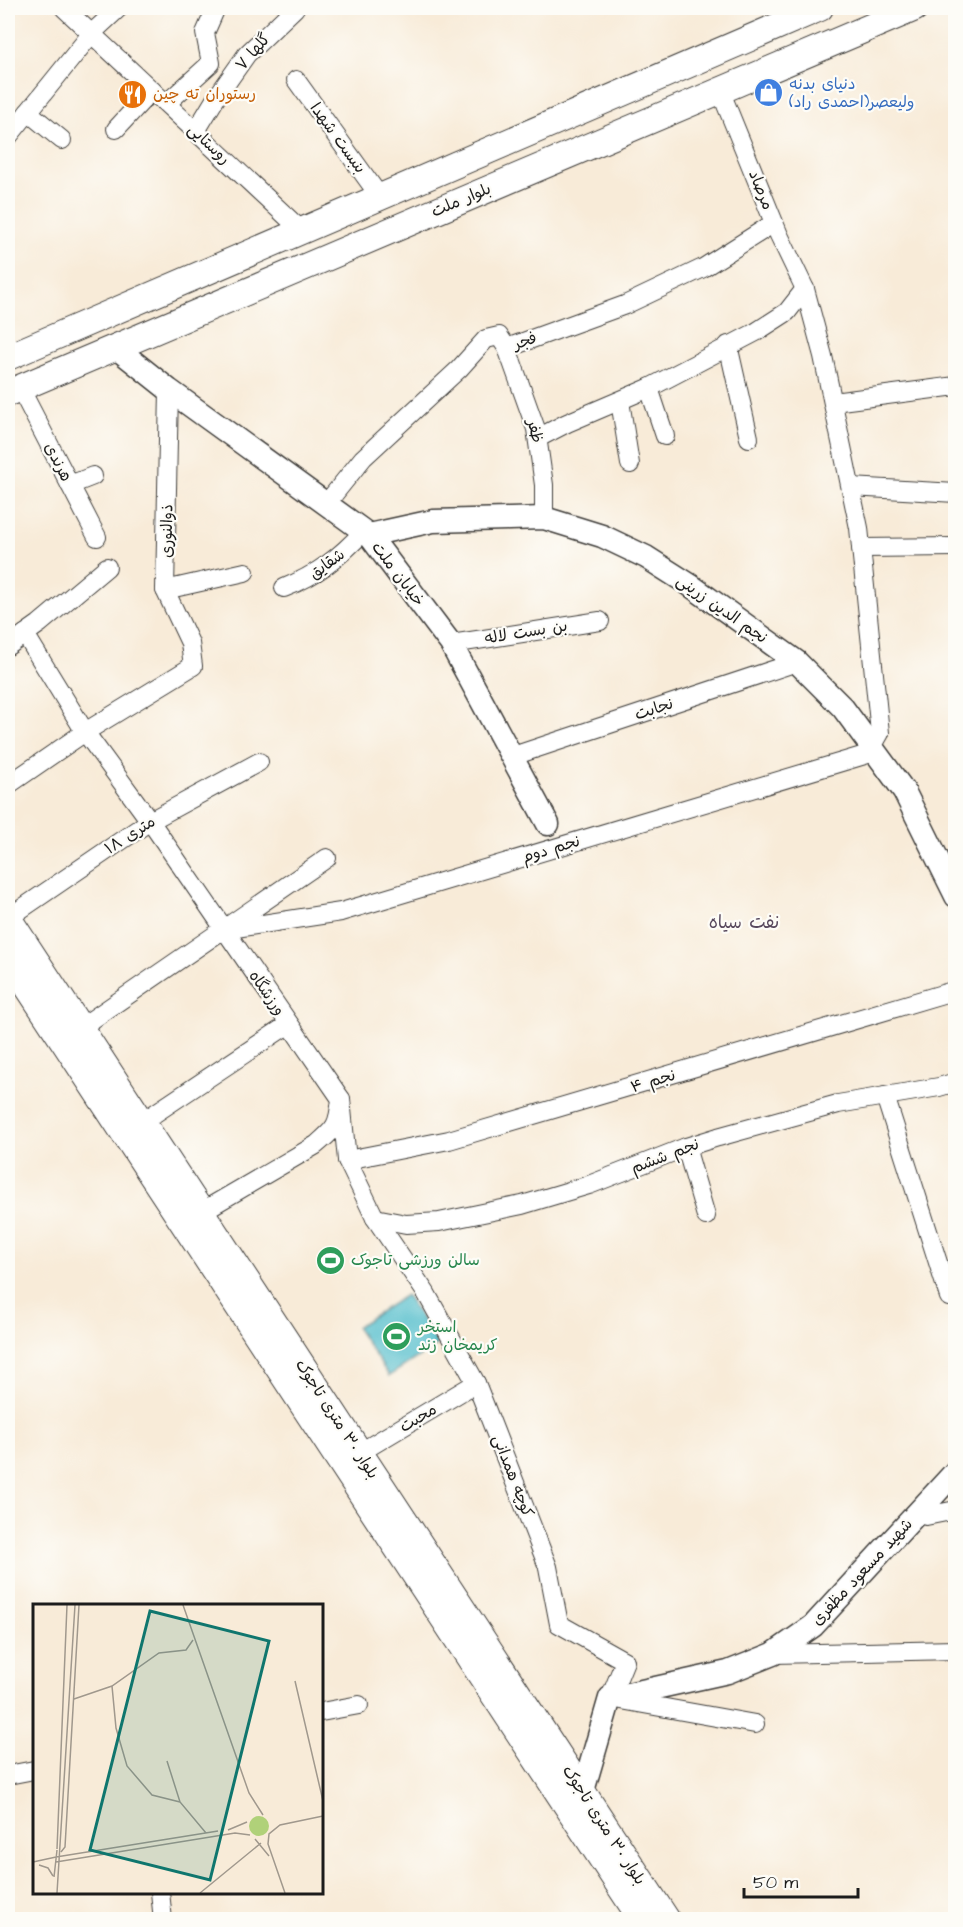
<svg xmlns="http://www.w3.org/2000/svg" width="963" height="1927" font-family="'Architects Daughter','Playpen Sans Arabic',sans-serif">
  <rect width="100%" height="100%" fill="#fdfcf7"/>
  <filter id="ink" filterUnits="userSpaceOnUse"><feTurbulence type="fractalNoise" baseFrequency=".0167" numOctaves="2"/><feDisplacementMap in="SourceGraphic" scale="12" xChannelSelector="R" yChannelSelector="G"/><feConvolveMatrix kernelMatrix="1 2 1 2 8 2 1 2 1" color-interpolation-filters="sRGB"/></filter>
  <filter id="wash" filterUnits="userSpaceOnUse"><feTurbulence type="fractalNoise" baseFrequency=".008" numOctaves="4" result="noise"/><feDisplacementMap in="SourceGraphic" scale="24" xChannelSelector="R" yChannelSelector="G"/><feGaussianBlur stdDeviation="1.35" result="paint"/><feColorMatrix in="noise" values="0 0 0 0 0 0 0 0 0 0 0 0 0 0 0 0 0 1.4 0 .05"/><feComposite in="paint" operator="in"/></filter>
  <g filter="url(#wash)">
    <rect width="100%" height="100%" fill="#f8ebd8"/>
    <!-- water -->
    <polygon fill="#52becc" stroke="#376d74" stroke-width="1.5" points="406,1295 438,1344 389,1376 356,1327"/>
  </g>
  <g filter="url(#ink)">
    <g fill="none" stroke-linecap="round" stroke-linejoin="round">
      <defs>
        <g id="minor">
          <polyline points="64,8 302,231"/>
          <polyline points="296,80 380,197"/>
          <polyline points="720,90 779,235 805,289 823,356 859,528 880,733 872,747"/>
          <polyline points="167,103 211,63 205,33 216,8"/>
          <polyline points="28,112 62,140"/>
          <polyline points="116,129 152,90"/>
          <polyline points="196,131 216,98 247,54 295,8"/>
          <polyline points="8,137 92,33 119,8"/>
          <polyline points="728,345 749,438"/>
          <polyline points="507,348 625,305 703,268 774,223"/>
          <polyline points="20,388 97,537"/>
          <polyline points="649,388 665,436"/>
          <polyline points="620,401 630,464"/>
          <polyline points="833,402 956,386"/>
          <polyline points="538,438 567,423 649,388 756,332 787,312 805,289"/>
          <polyline points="70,485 93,476"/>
          <polyline points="851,487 956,493"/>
          <polyline points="326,504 363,458 459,369 486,339 499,336 507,348 536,429 544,485 544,518"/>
          <polyline points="861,548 956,547"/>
          <path d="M 284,588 C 317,575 340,557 364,531"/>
          <polyline points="165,590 245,572"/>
          <path d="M 25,634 L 85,732 L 150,821 L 341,1099 C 338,1126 336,1128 316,1145 L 201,1212"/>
          <polyline points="451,644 600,621"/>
          <polyline points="8,646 39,624 107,567"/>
          <polyline points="510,757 797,662"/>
          <polyline points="8,785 85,732 193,666 190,643 165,590 169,390"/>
          <polyline points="8,918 150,821 259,762"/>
          <polyline points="223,930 341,912 875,752"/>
          <polyline points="80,1028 327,858"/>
          <polyline points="885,1096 949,1297"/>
          <polyline points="341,1099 347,1160 375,1218 426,1293 476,1383 548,1567 559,1624 625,1661 610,1698 755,1724"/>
          <polyline points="142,1122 289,1024"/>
          <polyline points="686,1147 706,1216"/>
          <polyline points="347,1160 449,1140 956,990"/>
          <polyline points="375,1218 406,1224 439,1222 522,1205 589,1185 686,1147 718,1137 838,1104 939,1087 956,1082"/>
          <polyline points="359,1453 476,1383"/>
          <polyline points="917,1513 926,1516 956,1510"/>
          <polyline points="773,1654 956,1650"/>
          <polyline points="321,1712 359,1705"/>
          <polyline points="8,1775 34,1770"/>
          <polyline points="160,1892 163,1920"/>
        </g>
        <g id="tertiary">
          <polyline points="115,347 169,390 369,535 451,644 548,824"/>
          <polyline points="369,535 433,521 544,518 602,536 646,557 690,585 797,662 843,708 904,791 956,896"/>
          <polyline points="583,1791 610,1698 728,1672 773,1654 813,1626 956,1471"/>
        </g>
        <g id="secondary">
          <polyline points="8,357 820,8"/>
          <polyline points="8,393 915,8"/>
          <polyline points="8,918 667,1920"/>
          <polyline points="8,957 642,1920"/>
        </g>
      </defs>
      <!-- minor casing -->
      <use href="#minor" stroke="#3d3b38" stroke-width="20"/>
      <!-- tertiary casing -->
      <use href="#tertiary" stroke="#3d3b38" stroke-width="25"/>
      <!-- secondary casing -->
      <use href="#secondary" stroke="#3d3b38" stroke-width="28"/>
      <!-- minor -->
      <use href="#minor" stroke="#fff" stroke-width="18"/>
      <!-- tertiary -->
      <use href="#tertiary" stroke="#fff" stroke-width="22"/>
      <!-- secondary -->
      <use href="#secondary" stroke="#fff" stroke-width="26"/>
    </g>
  </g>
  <!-- icons -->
  <defs>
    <symbol id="shop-disc" viewBox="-11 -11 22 22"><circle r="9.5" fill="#3f7fe0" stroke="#fdfcf7"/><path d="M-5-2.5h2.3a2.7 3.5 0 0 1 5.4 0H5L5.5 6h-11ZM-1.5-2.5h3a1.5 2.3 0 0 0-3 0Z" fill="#fff"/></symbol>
    <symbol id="restaurant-disc" viewBox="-11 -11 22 22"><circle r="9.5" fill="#e8710a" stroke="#fdfcf7"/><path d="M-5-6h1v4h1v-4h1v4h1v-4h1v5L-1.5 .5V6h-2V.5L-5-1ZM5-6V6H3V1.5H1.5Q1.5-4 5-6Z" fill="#fff"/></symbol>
    <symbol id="stadium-disc" viewBox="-11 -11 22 22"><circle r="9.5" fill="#2e9e5b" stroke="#fdfcf7"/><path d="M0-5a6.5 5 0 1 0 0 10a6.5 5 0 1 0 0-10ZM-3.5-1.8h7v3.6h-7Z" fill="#fff"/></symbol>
  </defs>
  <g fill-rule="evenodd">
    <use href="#shop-disc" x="752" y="76" width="33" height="33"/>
    <use href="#restaurant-disc" x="116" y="78" width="33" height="33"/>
    <use href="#stadium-disc" x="314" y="1244" width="33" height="33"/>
    <use href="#stadium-disc" x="380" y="1320" width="33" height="33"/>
  </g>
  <g text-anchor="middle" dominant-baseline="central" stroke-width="4.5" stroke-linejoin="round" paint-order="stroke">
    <!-- street labels -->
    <g font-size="16" fill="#1c1c1c" stroke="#fdfcf7">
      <text transform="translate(253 52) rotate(-49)">گلها ۷</text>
      <text transform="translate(338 138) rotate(54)">بنبست شهدا</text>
      <text transform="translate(209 144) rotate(43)">روستایی</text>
      <text transform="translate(761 190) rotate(68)">مرصاد</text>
      <text transform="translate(461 200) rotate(-23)">بلوار ملت</text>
      <text transform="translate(525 341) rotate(-19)">فجر</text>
      <text transform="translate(535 431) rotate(76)">ظفر</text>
      <text transform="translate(58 462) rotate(63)">هرندی</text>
      <text transform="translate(167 531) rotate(-89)">ذوالنوری</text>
      <text transform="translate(327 564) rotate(-36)">شقایق</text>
      <text transform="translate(398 574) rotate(53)">خیابان ملت</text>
      <text transform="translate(722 609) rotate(35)">نجم الدین زرینی</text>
      <text transform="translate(526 632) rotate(-9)">بن بست لاله</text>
      <text transform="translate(654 709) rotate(-18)">نجابت</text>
      <text transform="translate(130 835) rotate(-33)">۱۸ متری</text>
      <text transform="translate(551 849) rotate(-17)">نجم دوم</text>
      <text transform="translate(267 993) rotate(55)">ورزشگاه</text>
      <text transform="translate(653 1081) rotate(-17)">نجم ۴</text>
      <text transform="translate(665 1156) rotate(-21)">نجم ششم</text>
      <text transform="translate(418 1418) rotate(-31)">محبت</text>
      <text transform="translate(337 1419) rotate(57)">بلوار ۳۰ متری تاجوک</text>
      <text transform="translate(513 1476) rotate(69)">کوچه همدانی</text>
      <text transform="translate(862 1572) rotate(-47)">شهید مسعود مظفری</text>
      <text transform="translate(604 1825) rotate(57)">بلوار ۳۰ متری تاجوک</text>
    </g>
    <!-- shop labels -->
    <g font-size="16" fill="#366cbe" stroke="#fdfcf7" text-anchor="start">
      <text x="789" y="84">دنیای بدنه<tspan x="789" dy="18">ولیعصر(احمدی راد)</tspan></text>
    </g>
    <!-- food labels -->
    <g font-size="16" fill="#c56008" stroke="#fdfcf7" text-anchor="start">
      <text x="153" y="94">رستوران ته چین</text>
    </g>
    <!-- leisure labels -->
    <g font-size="16" fill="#27864d" stroke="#fdfcf7" text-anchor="start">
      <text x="351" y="1260">سالن ورزشی تاجوک</text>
      <text x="418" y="1327">استخر<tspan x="418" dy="18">کریمخان زند</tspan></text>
    </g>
    <!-- neighbourhood labels -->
    <g font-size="18" fill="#58495e" stroke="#fdfcf7">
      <text x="744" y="922">نفت سیاه</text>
    </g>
  </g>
  <!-- overview -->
  <g transform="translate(33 1604)">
    <rect width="290" height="290" fill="#f8ebd8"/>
    <path d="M216 222a10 10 0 1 1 20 0a10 10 0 1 1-20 0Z" fill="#b0d179"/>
    <path fill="none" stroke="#a0988d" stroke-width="1.5" d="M 150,1 L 216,189 L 230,211M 262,77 L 290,197M 79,82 L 83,124 L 94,162 L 119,191 L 147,198M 41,95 L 79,82 L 126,49 L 153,46 L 160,36M 134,157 L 147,198 L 173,229M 195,226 L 214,218M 222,235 L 236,252M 24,245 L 34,1M 28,248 L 32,243 L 46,1M 23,253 L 185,227M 0,258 L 23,253M 23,258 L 202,229 L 217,231M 6,261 L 15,264 L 20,272M 21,273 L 24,246M 24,289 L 42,1M 167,289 L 228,239M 252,289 L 235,240 L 236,230 L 247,221 L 290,212"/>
    <path fill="#0f766e" fill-opacity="0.15" stroke="#0f766e" stroke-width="3" d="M 117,7 L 236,37 L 177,276 L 57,246 Z"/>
    <rect width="290" height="290" fill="none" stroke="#1c1c1c" stroke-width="3"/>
  </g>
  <!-- margin -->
  <rect width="963" height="1927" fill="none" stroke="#fdfcf7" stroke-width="30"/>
  <!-- scale -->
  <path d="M744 1888v9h114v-9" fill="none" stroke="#1c1c1c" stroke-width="3"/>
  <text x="753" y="1888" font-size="18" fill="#1c1c1c" stroke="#fdfcf7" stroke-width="4.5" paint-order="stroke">50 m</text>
</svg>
